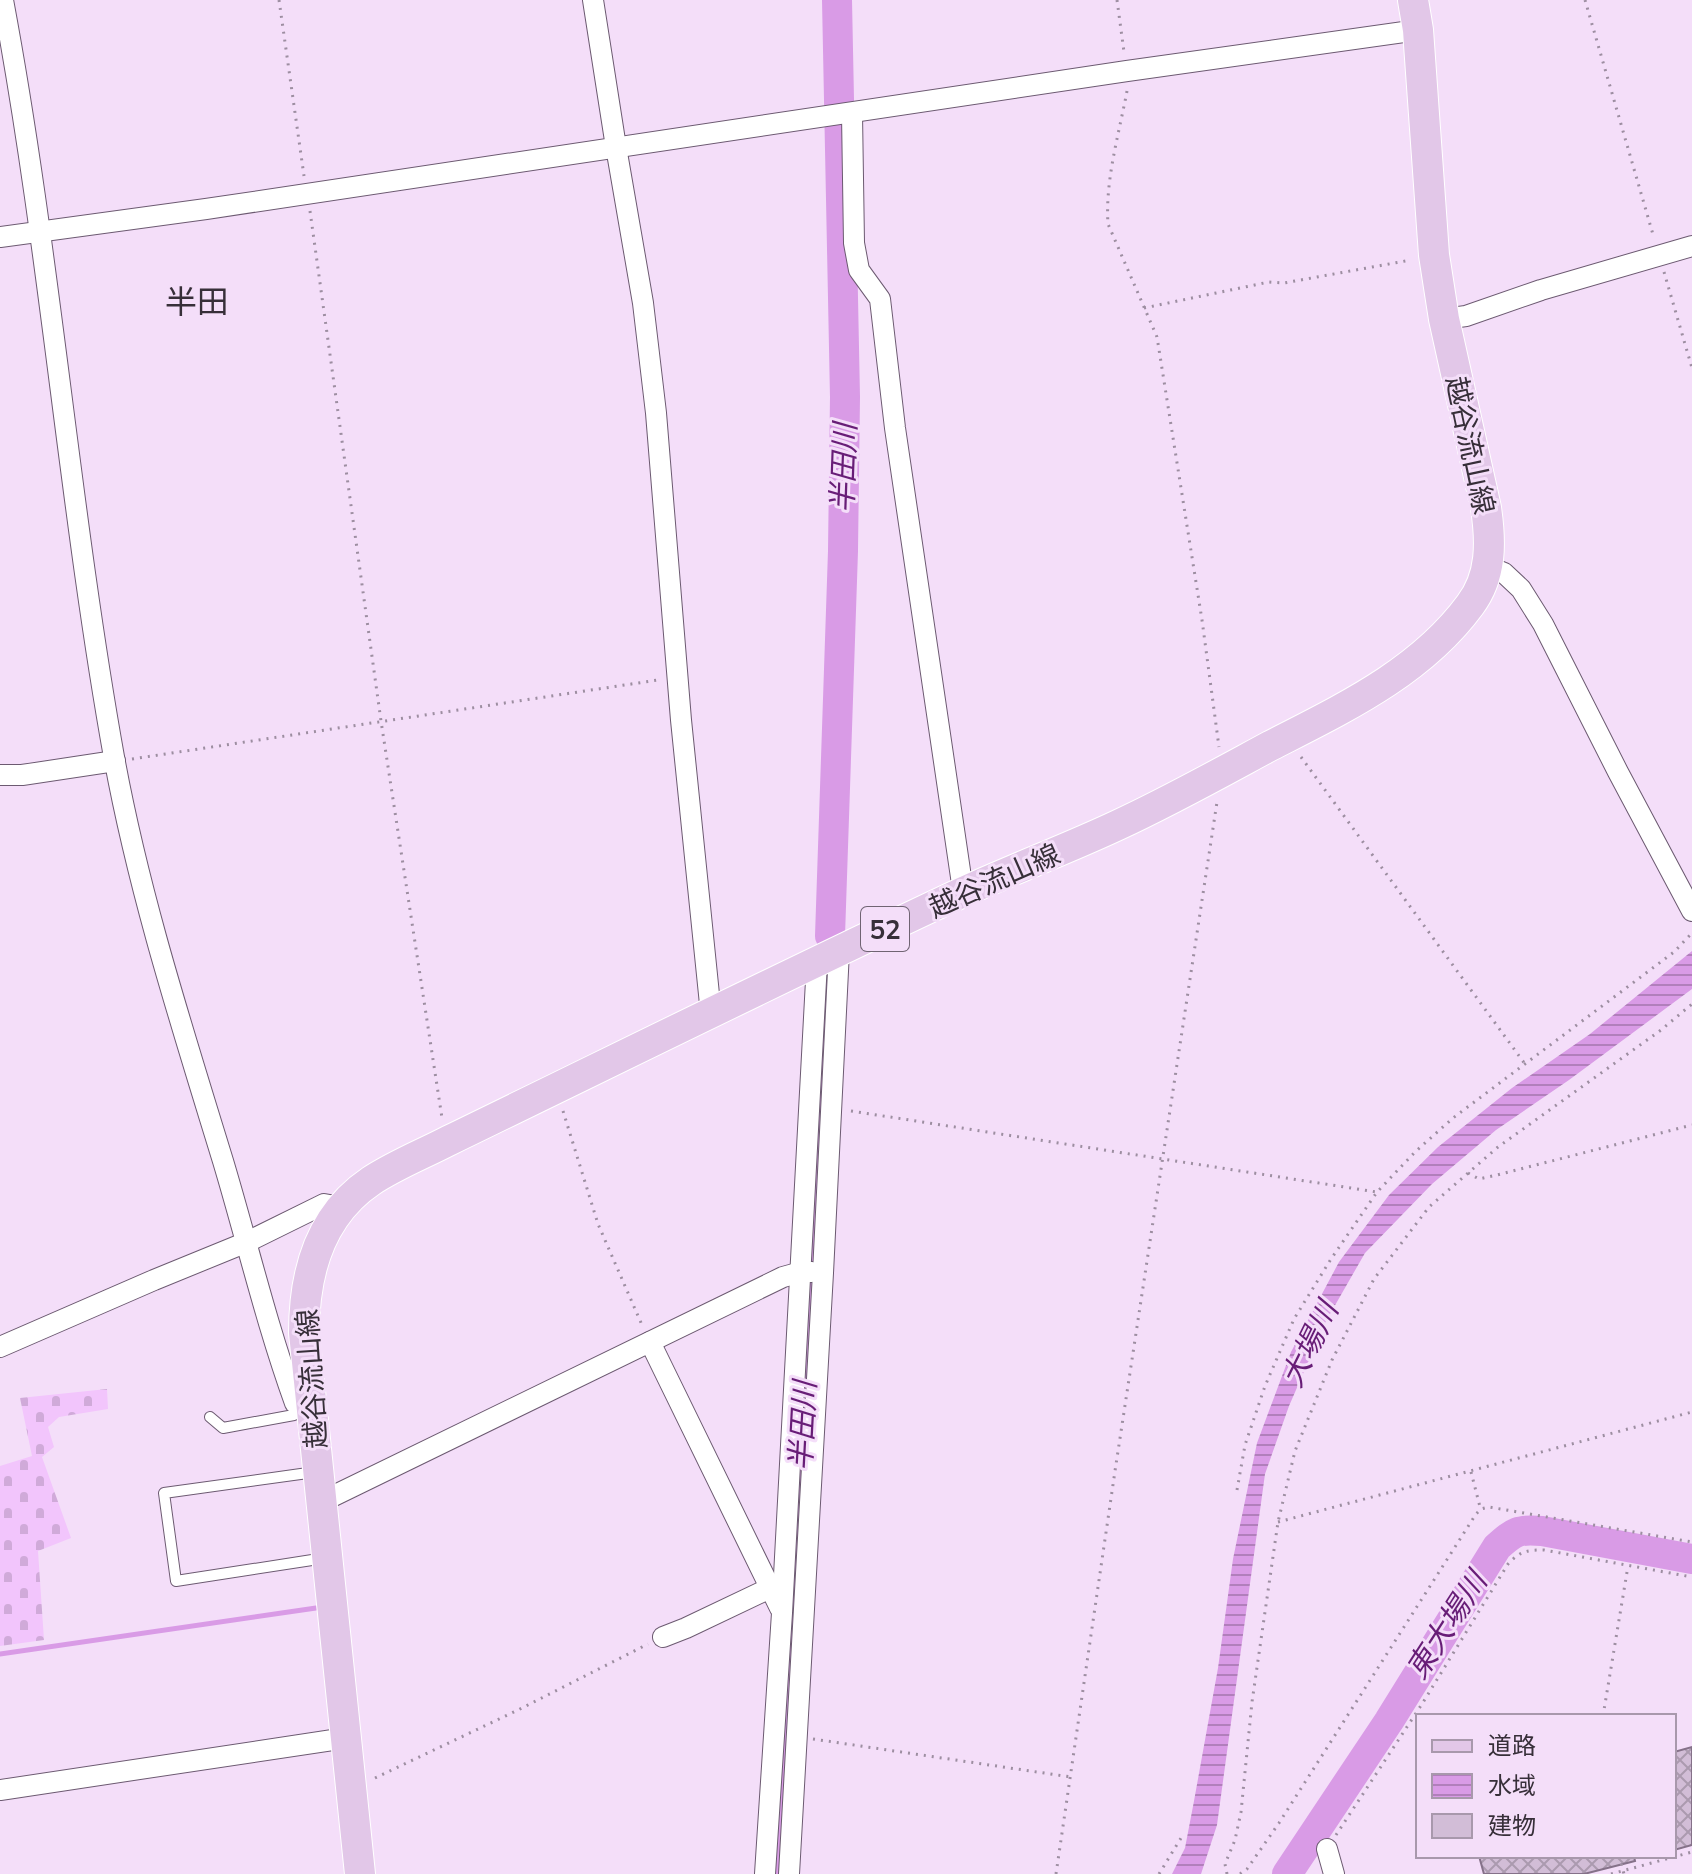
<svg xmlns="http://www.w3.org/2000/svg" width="1692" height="1874" font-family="Mulish,'Noto Sans JP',sans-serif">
  <defs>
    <pattern id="cemetery-stones" width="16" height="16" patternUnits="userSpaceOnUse" patternTransform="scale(2)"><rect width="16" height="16" fill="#f2c5fc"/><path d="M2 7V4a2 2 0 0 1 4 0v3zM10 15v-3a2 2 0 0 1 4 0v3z" fill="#d0aad9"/></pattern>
    <pattern id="water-rules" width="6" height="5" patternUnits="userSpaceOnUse" patternTransform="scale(2)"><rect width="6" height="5" fill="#d99be6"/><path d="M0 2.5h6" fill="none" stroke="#b17fbb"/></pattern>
    <pattern id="building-cross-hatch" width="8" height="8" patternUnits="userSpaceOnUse" patternTransform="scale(2)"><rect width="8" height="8" fill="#d2bdd7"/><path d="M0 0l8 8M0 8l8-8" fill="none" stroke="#ab9aaf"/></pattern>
  </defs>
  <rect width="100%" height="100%" fill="#f4def9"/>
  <!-- cemetery -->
  <polygon fill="url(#cemetery-stones)" points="107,1389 108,1409 59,1417 48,1427 54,1447 42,1457 71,1538 38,1551 44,1640 0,1646 0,1466 32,1456 20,1398"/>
  <!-- water -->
  <polygon fill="url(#water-rules)" points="1692,951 1692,989 1569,1080 1496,1130 1432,1184 1365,1253 1326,1321 1289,1406 1265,1474 1217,1825 1201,1874 1172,1874 1185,1848 1194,1801 1218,1668 1233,1559 1257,1443 1291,1352 1339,1262 1389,1195 1438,1147 1512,1088 1590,1034"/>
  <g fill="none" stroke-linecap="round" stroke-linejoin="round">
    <!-- stream -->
    <polyline stroke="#d99be6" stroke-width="5" points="0,1654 316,1608"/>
    <!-- river -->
    <g stroke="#d99be6" stroke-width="30">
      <polyline points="830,936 843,551 845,397 837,0"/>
      <polyline points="777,1874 828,978"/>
      <path d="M 1287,1874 L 1389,1721 L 1497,1547 C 1515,1531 1518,1529 1542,1531 L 1692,1559"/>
    </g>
  </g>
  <!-- building -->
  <g fill="url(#building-cross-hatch)" stroke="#857189" stroke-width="2">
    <polygon points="1692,1747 1692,1845 1674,1850 1674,1752"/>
    <polygon points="1479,1856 1634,1856 1635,1861 1584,1874 1484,1874"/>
  </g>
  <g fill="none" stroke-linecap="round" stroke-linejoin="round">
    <defs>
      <g id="service">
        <polyline points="210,1417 223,1428 294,1415 298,1404"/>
        <polyline points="315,1472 164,1493 176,1581 325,1558"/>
      </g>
      <g id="minor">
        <path d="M 3,0 C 50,251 69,506 114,757 C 139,894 182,1027 223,1161 C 247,1241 266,1323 295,1403 L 302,1406 L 310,1405"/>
        <polyline points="593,0 616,147 643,303 656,413 681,720 711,1014"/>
        <polyline points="852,114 854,243 859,270 880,299 895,428 962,884 965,891"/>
        <polyline points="0,237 206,209 1127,71 1418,30"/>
        <polyline points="1444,319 1466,316 1541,290 1692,246"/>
        <polyline points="1487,566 1504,573 1521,589 1543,624 1618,772 1692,911"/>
        <polyline points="0,775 22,775 115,761"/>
        <polyline points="650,1342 780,1608"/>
        <polyline points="0,1347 154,1280 247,1242 324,1204 341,1207"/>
        <polyline points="321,1502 783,1277 801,1272 812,1272"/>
        <polyline points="663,1637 686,1628 770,1588 783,1584"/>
        <polyline points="0,1790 346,1738"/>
        <polyline points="1327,1849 1334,1874"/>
        <polyline points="765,1874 782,1613 817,962"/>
        <polyline points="789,1874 823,1273 839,951"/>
      </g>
      <path id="primary" d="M 360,1874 L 304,1333 C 304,1274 319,1216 371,1181 C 395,1165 423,1154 448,1141 C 619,1058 790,973 961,893 C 1013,869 1067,849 1118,825 C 1170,801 1220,773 1270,746 C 1342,709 1420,673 1470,605 C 1492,576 1491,542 1486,508 L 1444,319 L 1434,255 L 1418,30 L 1413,0"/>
    </defs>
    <!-- service casing -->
    <use href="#service" stroke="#6c5a71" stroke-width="12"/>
    <!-- minor casing -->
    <use href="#minor" stroke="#6c5a71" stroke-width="22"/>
    <!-- primary casing -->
    <use href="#primary" stroke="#fff" stroke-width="32"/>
    <!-- path -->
    <g stroke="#9d8ea1" stroke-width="3" stroke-dasharray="2 6" stroke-linecap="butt">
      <polyline points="279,0 304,176"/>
      <polyline points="1117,0 1124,52"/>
      <polyline points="1585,0 1654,238"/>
      <path d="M 1127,91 C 1119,134 1105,180 1108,224 L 1157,337 L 1202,620 L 1219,747"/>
      <polyline points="310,211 381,721 442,1118"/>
      <polyline points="1664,272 1692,368"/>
      <polyline points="1144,308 1269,282 1284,283 1411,260"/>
      <polyline points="1301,757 1525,1064"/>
      <polyline points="132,759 658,680"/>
      <polyline points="563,1111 598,1224 642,1325"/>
      <polyline points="851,1111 1377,1192"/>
      <polyline points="1468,1173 1479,1179 1497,1175 1692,1125"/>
      <polyline points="1471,1472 1480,1507"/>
      <polyline points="1237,1490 1245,1445 1265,1386 1294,1319 1331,1259 1377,1192 1415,1152 1453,1118 1674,952 1692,933"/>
      <polyline points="1278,1522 1692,1412"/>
      <polyline points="1603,1716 1628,1566"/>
      <polyline points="813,1739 1071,1777"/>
      <polyline points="375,1778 518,1710 648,1644"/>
      <path d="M 1336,1835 L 1422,1704 L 1508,1564 C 1520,1551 1527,1550 1544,1550 L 1692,1577"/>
      <polyline points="1619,1856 1624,1874"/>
      <polyline points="1056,1874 1115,1471 1217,802"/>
      <polyline points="1159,1874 1181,1838"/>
      <polyline points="1227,1874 1225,1864 1235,1840 1241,1812 1252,1702 1278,1522 1295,1451 1332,1360 1374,1279 1429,1207 1498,1147 1661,1030 1692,1004"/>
      <polyline points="1240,1874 1247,1869 1279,1823 1476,1514 1481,1509 1489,1507 1692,1542"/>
      <polyline points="1611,1874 1692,1852"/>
    </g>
    <!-- service -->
    <use href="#service" stroke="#fff" stroke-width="10"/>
    <!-- minor -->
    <use href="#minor" stroke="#fff" stroke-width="20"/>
    <!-- primary -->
    <use href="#primary" stroke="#e2c7e8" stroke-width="30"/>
  </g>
  <g text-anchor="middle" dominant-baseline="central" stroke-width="6" stroke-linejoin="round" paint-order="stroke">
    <!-- shield labels -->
    <rect fill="#f4def9" stroke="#706473" stroke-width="2" x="861" y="907" width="48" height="44" rx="6"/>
    <g font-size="26" font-weight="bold" fill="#372f39">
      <text x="885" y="929">52</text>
    </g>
    <!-- street labels -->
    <g font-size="28" fill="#372f39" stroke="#f4def9">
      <text transform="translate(1471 445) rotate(78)">越谷流山線</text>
      <text transform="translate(994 880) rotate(-24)">越谷流山線</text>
      <text transform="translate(311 1379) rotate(-94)">越谷流山線</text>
    </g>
    <!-- water labels -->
    <g font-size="30" font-style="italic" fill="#681d77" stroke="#f4def9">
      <text transform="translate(843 468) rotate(-88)">半田川</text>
      <text transform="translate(1309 1344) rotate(-64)">大場川</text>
      <text transform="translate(802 1426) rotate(-87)">半田川</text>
      <text transform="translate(1446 1625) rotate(-57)">東大場川</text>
    </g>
    <!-- quarter labels -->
    <g font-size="32" fill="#372f39" stroke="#f4def9">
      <text x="197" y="301">半田</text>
    </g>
  </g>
  <!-- legend -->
  <rect x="1416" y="1714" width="260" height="144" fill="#f4def9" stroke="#a898ac" stroke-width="2"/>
  <rect x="1432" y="1740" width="40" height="12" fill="#e2c7e8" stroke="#a898ac" stroke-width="2"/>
  <text x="1488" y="1754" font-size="24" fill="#372f39">道路</text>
  <rect x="1432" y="1774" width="40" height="24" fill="url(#water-rules)" stroke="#a898ac" stroke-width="2"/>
  <text x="1488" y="1794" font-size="24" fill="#372f39">水域</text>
  <rect x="1432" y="1814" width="40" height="24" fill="#d2bdd7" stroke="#a898ac" stroke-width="2"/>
  <text x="1488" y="1834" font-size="24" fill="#372f39">建物</text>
</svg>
